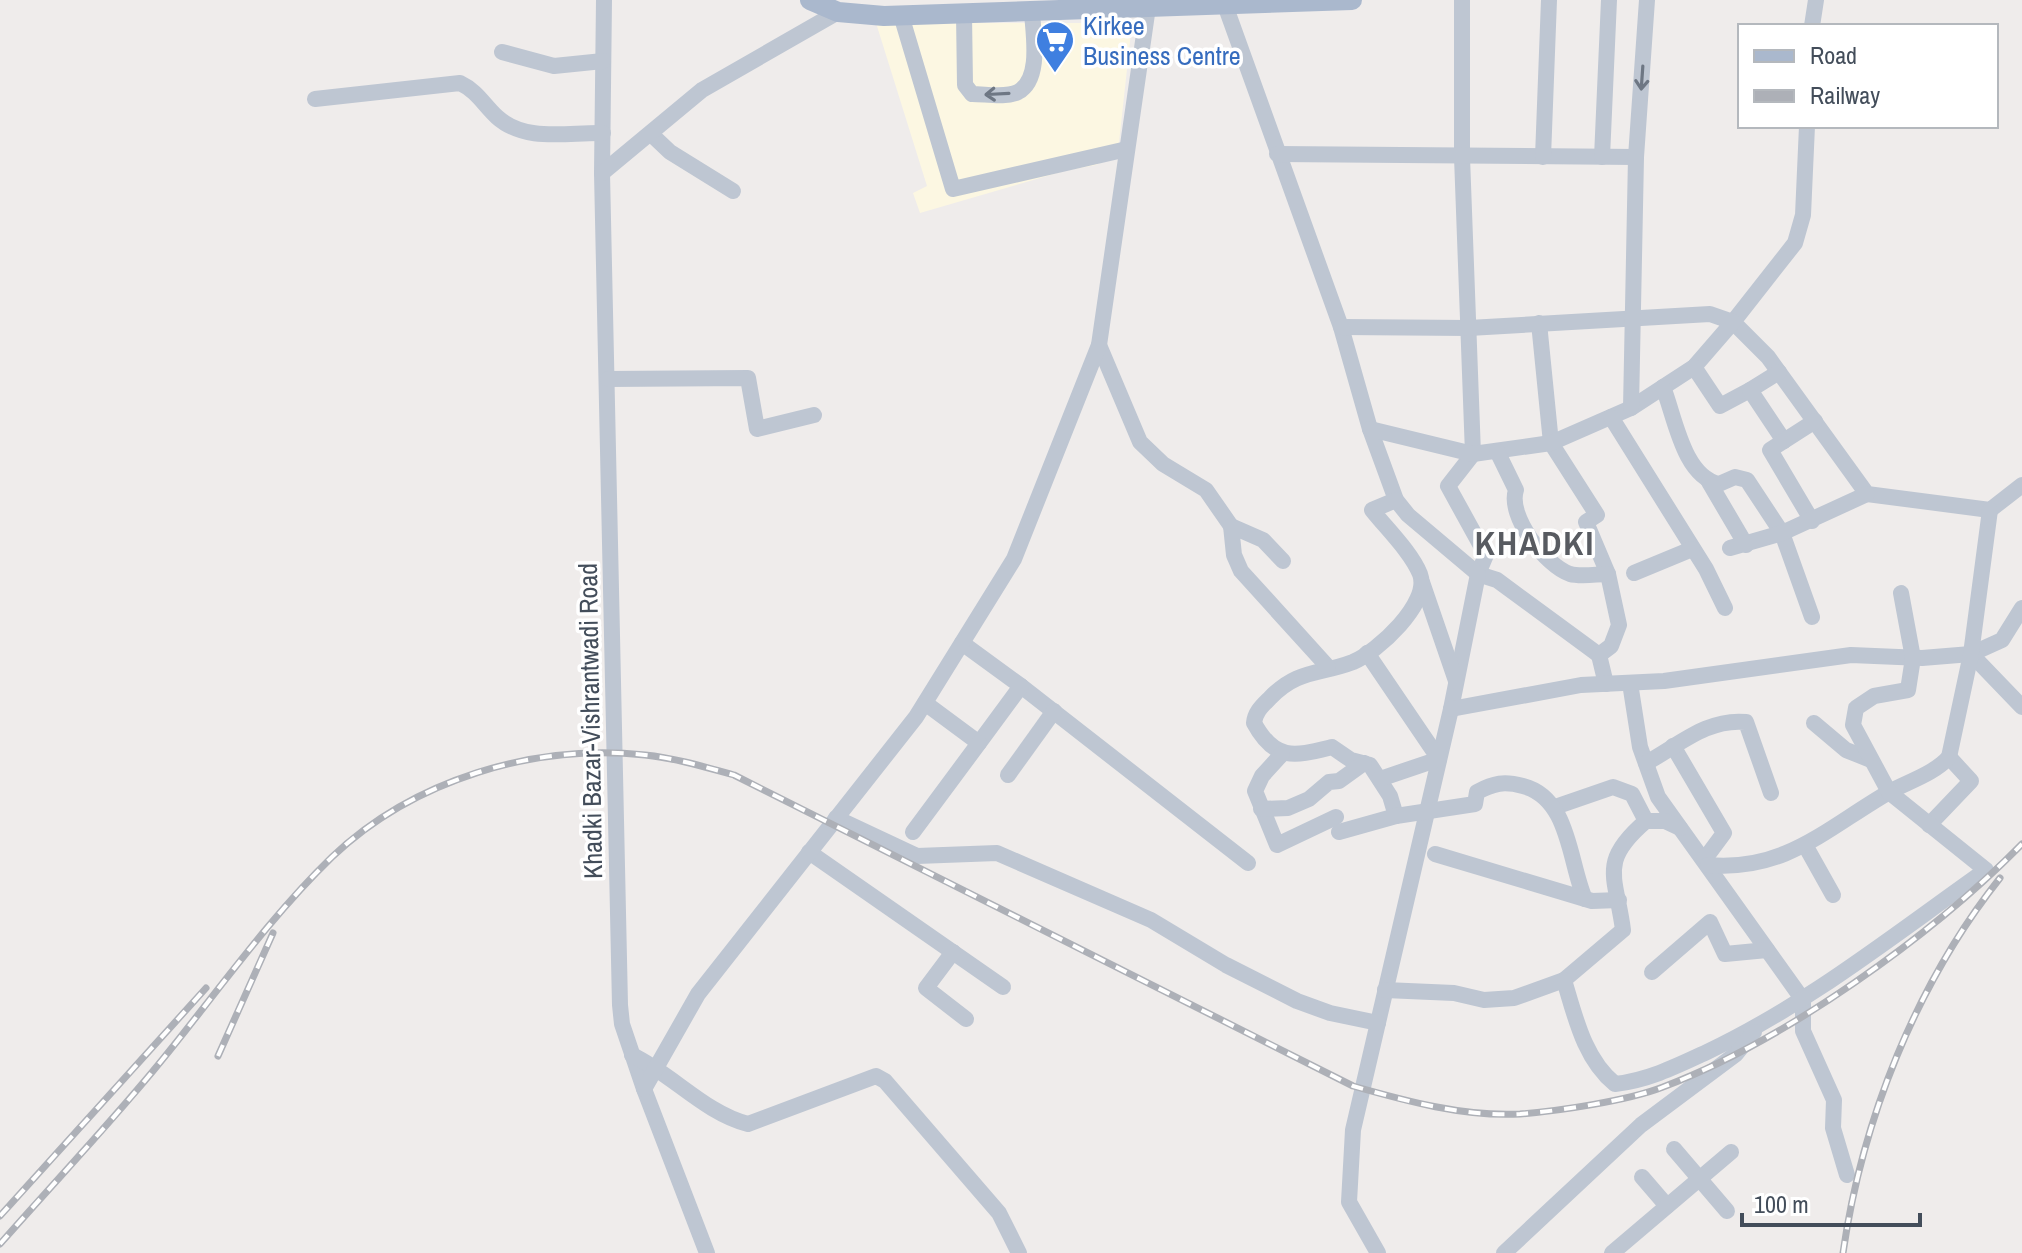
<svg xmlns="http://www.w3.org/2000/svg" width="2022" height="1253" font-family="'Archivo Narrow',sans-serif">
  <rect width="100%" height="100%" fill="#efeceb"/>
  <!-- commercial -->
  <polygon fill="#fcf7e2" points="876,23 1132,23 1118,152 1096,165 1064,171 920,213 913,193 927,186"/>
  <g fill="none" stroke-linecap="round" stroke-linejoin="round">
    <!-- minor -->
    <g stroke="#bec6d2" stroke-width="16">
      <polyline points="604,0 602,173 620,1005 622,1024 644,1089 707,1253"/>
      <polyline points="1462,0 1462,157 1473,454 1448,486 1486,555 1478,574 1497,580 1599,655"/>
      <polyline points="1225,5 1341,327 1370,429 1396,500 1408,515 1478,574 1451,709 1353,1130 1349,1202 1378,1253"/>
      <path d="M 964,14 L 965,85 L 972,94 C 986,94 1006,98 1018,92 C 1042,79 1033,33 1032,12"/>
      <polyline points="901,15 953,189 1127,149"/>
      <polyline points="1812,26 1816,0"/>
      <polyline points="502,52 554,66 603,61"/>
      <path d="M 315,99 L 460,83 C 477,91 484,105 497,117 C 526,143 568,132 603,133"/>
      <polyline points="1807,126 1803,215 1795,243 1733,322 1768,357 1867,494 1990,510 2022,485"/>
      <polyline points="651,134 670,152 733,191"/>
      <polyline points="1277,154 1636,157"/>
      <polyline points="1543,157 1549,0"/>
      <polyline points="1602,157 1609,0"/>
      <polyline points="602,173 702,90 838,12"/>
      <polyline points="1539,323 1551,443 1597,515 1586,522 1608,574 1619,625 1611,646 1599,655 1606,684"/>
      <polyline points="1341,327 1469,328 1710,314 1733,322 1694,367 1631,408 1551,443 1473,454 1370,429"/>
      <polyline points="1099,345 1140,442 1163,464 1206,490 1231,526"/>
      <polyline points="1694,367 1720,406 1750,390"/>
      <polyline points="1779,372 1750,390 1784,441"/>
      <polyline points="608,379 748,378 757,429 814,415"/>
      <path d="M 1663,387 C 1675,417 1683,476 1719,484 L 1735,477 L 1747,480 L 1782,533 L 1812,617"/>
      <polyline points="1631,408 1636,157 1647,0"/>
      <polyline points="1611,417 1706,569 1725,608"/>
      <path d="M 1497,451 L 1516,490 C 1507,516 1546,566 1570,574 C 1581,577 1597,574 1608,574"/>
      <polyline points="1709,482 1746,545"/>
      <path d="M 1396,500 L 1372,510 C 1387,529 1411,552 1420,574 C 1431,603 1377,652 1353,662 C 1319,675 1298,669 1270,698 C 1262,706 1255,712 1254,723 C 1275,762 1295,756 1332,747 L 1351,760 L 1370,765 L 1390,796 L 1396,816"/>
      <polyline points="1812,521 1770,450 1815,421"/>
      <polyline points="1730,548 1782,533 1867,494"/>
      <polyline points="1283,561 1263,540 1231,526 1234,555 1241,571 1328,667"/>
      <polyline points="1634,573 1692,549"/>
      <polyline points="1422,582 1456,681"/>
      <polyline points="1367,653 1439,759 1380,779"/>
      <polyline points="1971,654 2022,707"/>
      <polyline points="1630,683 1640,747 1658,797 1803,1000 1803,1031 1834,1100 1833,1128 1847,1175"/>
      <polyline points="1021,686 1248,863"/>
      <polyline points="925,703 979,743 1021,686 962,643"/>
      <polyline points="1451,709 1581,685 1664,681 1851,655 1922,658 1971,654 2002,640 2022,608"/>
      <polyline points="1814,723 1846,750 1871,760"/>
      <polyline points="1673,746 1724,833 1704,860"/>
      <polyline points="1282,754 1262,776 1255,791 1277,845 1336,817"/>
      <path d="M 1646,763 C 1678,746 1707,718 1746,722 L 1771,793"/>
      <polyline points="1008,775 1054,711"/>
      <polyline points="1555,807 1613,787 1632,794 1646,821"/>
      <polyline points="1261,809 1288,808 1309,799 1329,782 1339,781 1364,763"/>
      <polyline points="836,818 917,856 997,853 1151,920 1226,965 1297,1001 1330,1013 1378,1023"/>
      <polyline points="1929,825 1971,781 1949,757"/>
      <polyline points="913,832 979,743"/>
      <path d="M 1339,832 L 1396,816 L 1475,804 L 1477,792 C 1494,783 1504,781 1523,786 C 1570,798 1569,863 1585,899"/>
      <polyline points="1805,845 1833,895"/>
      <polyline points="809,852 1003,987"/>
      <polyline points="1435,854 1592,901 1619,900"/>
      <path d="M 1708,865 C 1786,872 1828,827 1891,791 C 1910,781 1935,773 1949,757 L 1971,654 L 1990,510"/>
      <polyline points="953,952 926,988 966,1019"/>
      <polyline points="1652,972 1710,922 1725,954 1767,950"/>
      <path d="M 1564,980 L 1623,930 C 1616,876 1598,862 1646,821 L 1665,821 L 1680,828"/>
      <path d="M 1385,990 L 1454,993 L 1484,1000 L 1514,998 L 1564,980 C 1575,1016 1584,1059 1615,1084 C 1649,1080 1677,1066 1707,1052 C 1808,1004 1895,934 1986,870 L 1889,792 L 1853,725 L 1856,708 L 1874,696 L 1908,690 L 1913,658 L 1901,593"/>
      <path d="M 632,1055 C 672,1074 705,1113 748,1124 L 876,1076 L 885,1081 L 999,1213 L 1019,1253"/>
      <polyline points="644,1089 698,994 916,717 1014,559 1099,345 1149,0"/>
      <polyline points="1674,1149 1727,1211"/>
      <polyline points="1642,1177 1667,1206"/>
      <polyline points="1504,1253 1641,1125 1736,1054 1754,1032"/>
      <polyline points="1612,1253 1731,1152"/>
    </g>
    <!-- major -->
    <polyline stroke="#aab8cd" stroke-width="20" points="810,0 838,12 884,16 1352,0"/>
    <defs>
      <g id="rail">
        <polyline points="218,1056 273,933"/>
        <polyline points="0,1216 206,988"/>
        <path d="M 0,1244 C 51,1186 104,1130 153,1071 C 212,1000 265,922 332,857 C 413,780 534,743 645,755 C 675,758 705,767 734,775 L 1353,1086 C 1406,1101 1464,1117 1520,1114 C 1558,1111 1627,1101 1663,1087 C 1783,1042 1932,936 2022,844"/>
        <path d="M 1843,1253 C 1862,1120 1916,984 2000,878"/>
      </g>
    </defs>
    <!-- rail casing -->
    <use href="#rail" stroke="#adb0b7" stroke-width="7"/>
    <!-- rail -->
    <use href="#rail" stroke="#fff" stroke-width="4" stroke-dasharray="12" stroke-linecap="butt"/>
  </g>
  <!-- one-way arrows -->
  <defs><path id="oneway-shaft" d="M-6 0H5M1.5-3L5.5 0L1.5 3" fill="none" stroke-width="1.6" stroke-linecap="round" stroke-linejoin="round" transform="scale(2)"/></defs>
  <g stroke="#6e7784">
    <use href="#oneway-shaft" transform="translate(1642 78) rotate(94)"/>
    <use href="#oneway-shaft" transform="translate(997 94) rotate(177)"/>
  </g>
  <!-- icons -->
  <defs>
    <symbol id="supermarket-pin" viewBox="-11 -11 22 30"><path d="M0 17L-7.5 6A9.5 9.5 0 1 1 7.5 6Z" fill="#3f7fe0" stroke="#fff"/><path d="M-6-5.5h2.5l.6 2H6L4.5 2H-2.5L-4.4-4H-6ZM-1.5 3.2a1.3 1.3 0 1 0 .1 0ZM3 3.2a1.3 1.3 0 1 0 .1 0Z" fill="#fff"/></symbol>
  </defs>
  <g fill-rule="evenodd">
    <use href="#supermarket-pin" x="1033" y="18" width="44" height="60"/>
  </g>
  <g text-anchor="middle" dominant-baseline="central" stroke-width="7" stroke-linejoin="round" paint-order="stroke">
    <!-- shop labels -->
    <g font-size="26" fill="#366cbe" stroke="#fff" text-anchor="start">
      <text x="1083" y="25">Kirkee<tspan x="1083" dy="30">Business Centre</tspan></text>
    </g>
    <!-- street labels -->
    <g font-size="26" fill="#434d5a" stroke="#fff">
      <text transform="translate(590 721) rotate(-91)">Khadki Bazar-Vishrantwadi Road</text>
    </g>
    <!-- district labels -->
    <g font-size="34" font-weight="bold" letter-spacing="2" fill="#585b61" stroke="#fff">
      <text x="1535" y="543">KHADKI</text>
    </g>
  </g>
  <!-- legend -->
  <rect x="1738" y="24" width="260" height="104" fill="#ffffff" stroke="#b4b8bd" stroke-width="2"/>
  <rect x="1754" y="50" width="40" height="12" fill="#aab8cd" stroke="#b4b8bd" stroke-width="2"/>
  <text x="1810" y="64" font-size="24" fill="#434d5a">Road</text>
  <rect x="1754" y="90" width="40" height="12" fill="#adb0b7" stroke="#b4b8bd" stroke-width="2"/>
  <text x="1810" y="104" font-size="24" fill="#434d5a">Railway</text>
  <!-- scale -->
  <path d="M1742 1213v12h178v-12" fill="none" stroke="#434d5a" stroke-width="4"/>
  <text x="1754" y="1213" font-size="24" fill="#434d5a" stroke="#ffffff" stroke-width="6" paint-order="stroke">100 m</text>
</svg>
